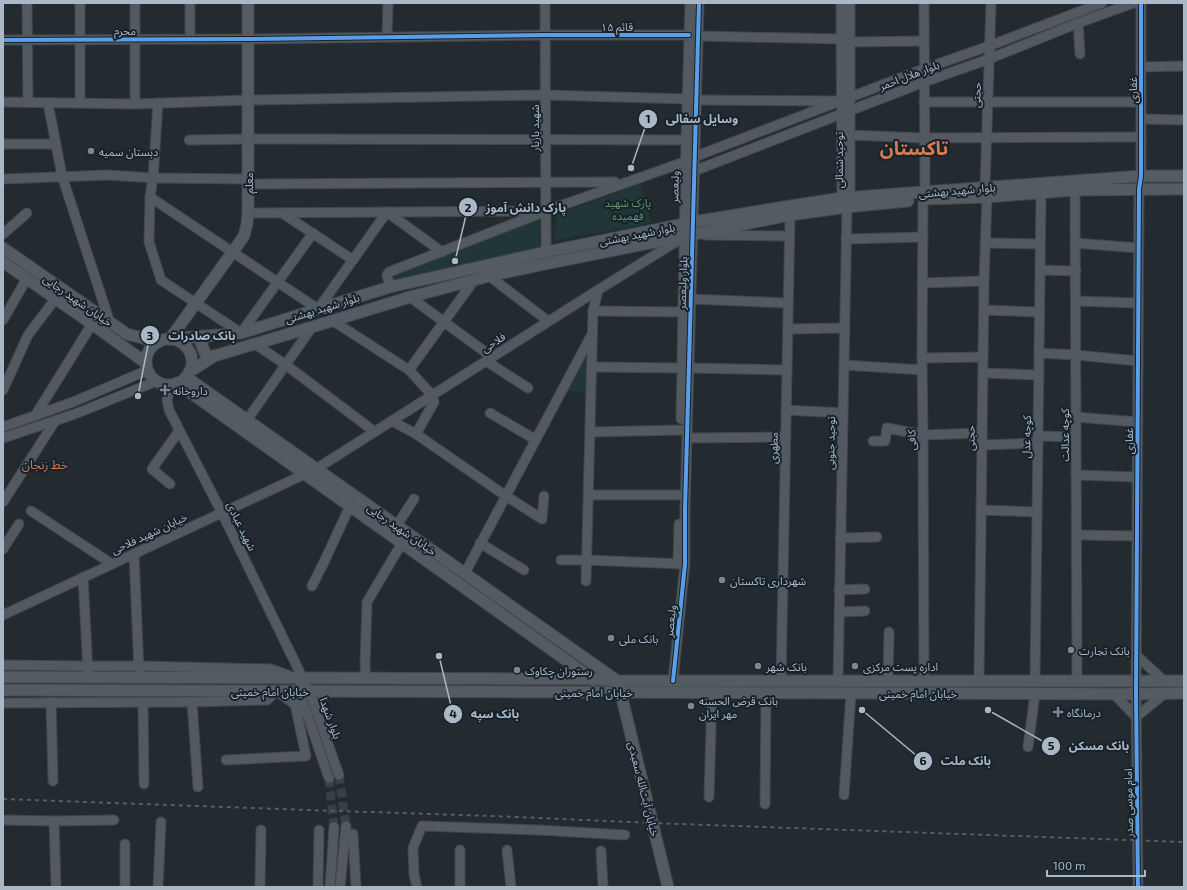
<svg xmlns="http://www.w3.org/2000/svg" width="1187" height="890" font-family="'Exo 2','Noto Sans Arabic',sans-serif">
  <rect width="100%" height="100%" fill="#232b31"/>
  <!-- green -->
  <g fill="#203637">
    <polygon points="640,184 652,223 555,240 556,215"/>
    <polygon points="539,217 539,247 393,283 392,275"/>
    <polygon points="590,348 587,393 568,390"/>
  </g>
  <g fill="none" stroke-linecap="round" stroke-linejoin="round">
    <!-- minor-tunnel -->
    <g stroke="#374047" stroke-width="9" stroke-dasharray="9 4.5" stroke-linecap="butt">
      <polyline points="339,775 346,826"/>
      <polyline points="329,778 334,827"/>
    </g>
    <defs>
      <g id="minor">
        <polyline points="27,3 28,102"/>
        <polyline points="135,3 135,104"/>
        <polyline points="190,3 190,39"/>
        <polyline points="545,3 546,252"/>
        <polyline points="841,3 842,198 845,204"/>
        <polyline points="924,3 925,192"/>
        <polyline points="1078,23 1080,54"/>
        <polyline points="698,36 841,39"/>
        <polyline points="387,37 388,3"/>
        <polyline points="3,40 248,39 545,35 689,35"/>
        <polyline points="850,42 924,41"/>
        <polyline points="1141,67 1184,66"/>
        <polyline points="696,100 836,101"/>
        <polyline points="3,102 135,104 248,100 545,95 688,99"/>
        <polyline points="80,102 80,3"/>
        <polyline points="924,102 1141,102"/>
        <polyline points="48,103 62,176 110,323"/>
        <polyline points="158,103 153,178 150,197 149,242 161,280 241,333 313,233"/>
        <polyline points="1141,119 1184,120"/>
        <polyline points="850,135 924,138 1141,137"/>
        <polyline points="189,140 248,139 686,140"/>
        <polyline points="3,144 56,144"/>
        <polyline points="694,157 924,69 989,46 1102,3"/>
        <polyline points="694,171 924,82 989,59 1078,23 1133,3"/>
        <polyline points="3,179 108,175 153,178 248,179"/>
        <polyline points="248,184 615,182"/>
        <polyline points="985,187 991,3"/>
        <polyline points="1075,190 1077,681"/>
        <polyline points="150,197 318,309 387,212 442,252"/>
        <polyline points="923,199 922,358 923,435 924,681"/>
        <polyline points="248,213 539,211"/>
        <polyline points="282,213 353,260"/>
        <polyline points="3,234 27,213"/>
        <polyline points="705,235 789,236"/>
        <polyline points="846,239 923,237"/>
        <polyline points="985,243 1040,244"/>
        <polyline points="1075,243 1139,248"/>
        <polyline points="1040,270 1076,271"/>
        <polyline points="489,276 548,321"/>
        <polyline points="922,283 984,281"/>
        <polyline points="390,287 387,275 389,272 546,211 687,161"/>
        <polyline points="410,297 492,357"/>
        <polyline points="690,299 788,303"/>
        <polyline points="1076,301 1138,303"/>
        <polyline points="984,310 1039,312"/>
        <polyline points="593,311 683,312"/>
        <polyline points="3,320 27,278"/>
        <polyline points="333,321 409,370 432,395 434,402 416,434"/>
        <polyline points="788,329 844,328"/>
        <polyline points="255,344 286,365 375,432"/>
        <polyline points="1039,353 1076,355 1138,361"/>
        <polyline points="922,358 983,357"/>
        <polyline points="486,361 528,388"/>
        <polyline points="844,365 922,370"/>
        <polyline points="592,367 682,368"/>
        <polyline points="689,368 787,370"/>
        <polyline points="409,370 475,279"/>
        <polyline points="983,373 1039,375"/>
        <polyline points="171,384 167,400 169,410 222,513 309,691 339,775"/>
        <polyline points="3,390 28,335 56,298"/>
        <polyline points="786,410 843,413"/>
        <polyline points="490,413 536,440"/>
        <polyline points="35,416 92,324"/>
        <polyline points="1076,417 1138,422"/>
        <polyline points="681,419 686,140 690,3"/>
        <polyline points="247,420 312,327"/>
        <polyline points="392,421 416,434 506,496 542,519 544,496"/>
        <polyline points="3,427 73,402 148,370"/>
        <polyline points="590,432 681,430"/>
        <polyline points="1038,436 1076,437"/>
        <polyline points="3,438 75,414 157,381"/>
        <polyline points="687,438 786,437"/>
        <polyline points="873,441 885,441 887,428 923,435 982,433"/>
        <polyline points="982,445 1038,443"/>
        <polyline points="316,469 598,290 682,238"/>
        <polyline points="1076,475 1137,477"/>
        <polyline points="170,484 152,469 179,431"/>
        <polyline points="589,495 679,495"/>
        <polyline points="3,502 55,421"/>
        <polyline points="981,510 1037,512"/>
        <polyline points="31,511 112,564"/>
        <polyline points="397,525 414,499"/>
        <polyline points="1077,535 1137,536"/>
        <polyline points="840,538 877,537"/>
        <polyline points="480,543 524,570"/>
        <polyline points="3,549 19,524"/>
        <polyline points="134,554 139,670"/>
        <polyline points="561,560 587,560 683,564"/>
        <polyline points="678,564 679,524"/>
        <polyline points="465,573 592,334"/>
        <polyline points="83,577 88,672"/>
        <polyline points="586,581 593,311 598,290"/>
        <polyline points="312,586 324,562 350,506"/>
        <polyline points="839,590 865,589"/>
        <polyline points="839,612 865,611"/>
        <polyline points="3,615 305,474"/>
        <polyline points="1136,655 1163,680"/>
        <polyline points="3,665 88,666 139,666 271,669 290,676"/>
        <polyline points="366,678 365,665 367,602 402,543"/>
        <polyline points="979,680 984,281 987,197"/>
        <polyline points="673,681 685,564 685,509 699,3"/>
        <polyline points="781,681 790,215"/>
        <polyline points="838,681 847,207 850,198 850,3"/>
        <polyline points="888,681 889,632"/>
        <polyline points="1035,681 1041,193"/>
        <polyline points="300,685 299,691 329,778"/>
        <polyline points="1114,694 1136,717 1164,694"/>
        <polyline points="51,702 53,781"/>
        <polyline points="143,702 144,784"/>
        <polyline points="192,702 198,787"/>
        <polyline points="3,703 192,702 267,700 276,691 306,712"/>
        <polyline points="316,711 327,691"/>
        <polyline points="1028,747 1035,694"/>
        <polyline points="226,760 306,756 295,704"/>
        <polyline points="844,795 851,693"/>
        <polyline points="709,797 712,692"/>
        <polyline points="765,804 766,692"/>
        <polyline points="3,820 54,821 114,820"/>
        <polyline points="54,821 56,887"/>
        <polyline points="353,834 356,887"/>
        <polyline points="460,850 460,887"/>
        <polyline points="507,850 511,887"/>
        <polyline points="601,851 603,887"/>
        <polyline points="125,887 125,844"/>
        <polyline points="158,887 161,822"/>
        <polyline points="260,887 261,830"/>
        <polyline points="318,887 319,830"/>
        <polyline points="330,887 334,827"/>
        <polyline points="340,887 346,826"/>
        <polyline points="417,887 414,875 413,848 422,826 539,830 625,835"/>
        <polyline points="1138,887 1136,694 1139,189 1141,176 1141,3"/>
      </g>
      <g id="major">
        <polyline points="927,199 987,197 1075,190 1184,189"/>
        <polyline points="3,248 127,334 158,342"/>
        <polyline points="3,262 92,324 146,363"/>
        <polyline points="205,336 201,343 205,353 208,356 214,356"/>
        <polyline points="170,339 241,333 390,287 546,252 693,222 784,207 842,198 1141,176 1184,176"/>
        <polyline points="170,339 244,236 247,224 248,213 248,3"/>
        <circle cx="169" cy="362" r="23"/>
        <polyline points="189,372 214,356 312,327 410,297 489,276 540,265 790,215 847,207 908,201"/>
        <polyline points="186,377 616,680"/>
        <polyline points="177,383 594,680"/>
        <polyline points="3,677 593,679 617,681 1184,681"/>
        <polyline points="619,686 668,887"/>
        <polyline points="3,690 1136,694 1184,693"/>
      </g>
    </defs>
    <!-- minor casing -->
    <use href="#minor" stroke="#41474c" stroke-width="11"/>
    <!-- major casing -->
    <use href="#major" stroke="#40484e" stroke-width="13"/>
    <!-- minor -->
    <use href="#minor" stroke="#525960" stroke-width="9"/>
    <!-- major -->
    <use href="#major" stroke="#545b62" stroke-width="11"/>
    <!-- rail -->
    <polyline stroke="#565d63" stroke-width="2" stroke-dasharray="4 4" stroke-linecap="butt" points="3,799 336,811 494,816 653,823 1184,842"/>
    <defs>
      <g id="cycleway">
        <polyline points="3,40 248,39 545,35 689,35"/>
        <polyline points="673,681 685,564 685,509 699,3"/>
        <polyline points="1138,887 1136,694 1139,189 1141,176 1141,3"/>
      </g>
    </defs>
    <!-- cycleway casing -->
    <use href="#cycleway" stroke="#17222b" stroke-width="6"/>
    <!-- cycleway -->
    <use href="#cycleway" stroke="#5a9eea" stroke-width="4"/>
  </g>
  <!-- markers -->
  <g fill="#7b8791" stroke="#17222b" stroke-width="1.5">
    <circle cx="91" cy="151" r="4"/>
    <path d="M163 384h4v4h4v4h-4v4h-4v-4h-4v-4h4z"/>
    <circle cx="722" cy="580" r="4"/>
    <circle cx="611" cy="638" r="4"/>
    <circle cx="1071" cy="650" r="4"/>
    <circle cx="758" cy="666" r="4"/>
    <circle cx="855" cy="666" r="4"/>
    <circle cx="517" cy="670" r="4"/>
    <circle cx="691" cy="706" r="4"/>
    <path d="M1056 706h4v4h4v4h-4v4h-4v-4h-4v-4h4z"/>
  </g>
  <g text-anchor="middle" dominant-baseline="central" stroke-width="4" stroke-linejoin="round" paint-order="stroke">
    <!-- street labels -->
    <g font-size="11" fill="#aab8c5" stroke="#17222b">
      <text x="617" y="26">قائم ۱۵</text>
      <text x="125" y="30">محرم</text>
      <text transform="translate(909 75) rotate(-21)">بلوار هلال احمر</text>
      <text transform="translate(1132 90) rotate(-90)">غفاری</text>
      <text transform="translate(976 95) rotate(-88)">حجتی</text>
      <text transform="translate(534 128) rotate(-90)">شهید بازیار</text>
      <text transform="translate(838 160) rotate(-90)">توحید شمالی</text>
      <text transform="translate(248 183) rotate(-90)">معلم</text>
      <text transform="translate(674 187) rotate(-89)">ولیعصر</text>
      <text transform="translate(957 190) rotate(-5)">بلوار شهید بهشتی</text>
      <text transform="translate(637 234) rotate(-11)">بلوار شهید بهشتی</text>
      <text transform="translate(682 283) rotate(-88)">بلوار ولیعصر</text>
      <text transform="translate(78 300) rotate(35)">خیابان شهید رجایی</text>
      <text transform="translate(322 308) rotate(-17)">بلوار شهید بهشتی</text>
      <text transform="translate(493 342) rotate(-33)">فلاحی</text>
      <text transform="translate(1064 435) rotate(-90)">کوچه عدالت</text>
      <text transform="translate(1026 437) rotate(-89)">کوچه عدل</text>
      <text transform="translate(970 438) rotate(-89)">حجتی</text>
      <text transform="translate(911 440) rotate(-91)">کافی</text>
      <text transform="translate(1128 441) rotate(-90)">غفاری</text>
      <text transform="translate(830 443) rotate(-89)">توحید جنوبی</text>
      <text transform="translate(773 448) rotate(-89)">مطهری</text>
      <text transform="translate(242 526) rotate(64)">شهید عبادی</text>
      <text transform="translate(402 529) rotate(35)">خیابان شهید رجایی</text>
      <text transform="translate(149 533) rotate(-25)">خیابان شهید فلاحی</text>
      <text transform="translate(670 621) rotate(-84)">ولیعصر</text>
      <text x="270" y="691">خیابان امام خمینی</text>
      <text x="594" y="692">خیابان امام خمینی</text>
      <text x="918" y="693">خیابان امام خمینی</text>
      <text transform="translate(331 718) rotate(70)">بلوار شهدا</text>
      <text transform="translate(644 789) rotate(76)">خیابان آیت‌الله سعیدی</text>
      <text transform="translate(1128 803) rotate(-91)">امام موسی صدر</text>
    </g>
    <!-- poi labels -->
    <g font-size="11" fill="#aab8c5" stroke="#17222b" text-anchor="start">
      <text x="99" y="151">دبستان سمیه</text>
      <text x="173" y="390">داروخانه</text>
      <text x="730" y="580">شهرداری تاکستان</text>
      <text x="619" y="638">بانک ملی</text>
      <text x="1079" y="650">بانک تجارت</text>
      <text x="766" y="666">بانک شهر</text>
      <text x="863" y="666">اداره پست مرکزی</text>
      <text x="525" y="670">رستوران چکاوک</text>
      <text x="699" y="700">بانک قرض الحسنه<tspan x="699" dy="13">مهر ایران</tspan></text>
      <text x="1067" y="712">درمانگاه</text>
    </g>
    <!-- park labels -->
    <g font-size="11" fill="#619666" stroke="#17222b">
      <text x="628" y="202">پارک شهید<tspan x="628" dy="13">فهمیده</tspan></text>
    </g>
    <!-- neighbourhood labels -->
    <g font-size="12" fill="#da7a50" stroke="#17222b">
      <text x="45" y="464">خط زنجان</text>
    </g>
    <!-- town labels -->
    <g font-size="19" font-weight="bold" fill="#da7a50" stroke="#17222b">
      <text x="914" y="147">تاکستان</text>
    </g>
  </g>
  <!-- callouts -->
  <path fill="none" stroke="#aab8c5" stroke-width="1.5" d="M631 168L648 119M455 261L468 207M138 396L150 335M439 656L453 714M988 710L1051 746M862 710L923 761"/>
  <g fill="#aab8c5" stroke="#17222b" stroke-width="1.5">
    <circle cx="631" cy="168" r="4"/>
    <circle cx="455" cy="261" r="4"/>
    <circle cx="138" cy="396" r="4"/>
    <circle cx="439" cy="656" r="4"/>
    <circle cx="988" cy="710" r="4"/>
    <circle cx="862" cy="710" r="4"/>
    <circle cx="648" cy="119" r="10"/>
    <circle cx="468" cy="207" r="10"/>
    <circle cx="150" cy="335" r="10"/>
    <circle cx="453" cy="714" r="10"/>
    <circle cx="1051" cy="746" r="10"/>
    <circle cx="923" cy="761" r="10"/>
  </g>
  <g font-size="12" text-anchor="middle" font-weight="bold" fill="#111">
    <text x="648" y="123">1</text>
    <text x="468" y="212">2</text>
    <text x="150" y="340">3</text>
    <text x="453" y="718">4</text>
    <text x="1051" y="750">5</text>
    <text x="923" y="765">6</text>
  </g>
  <g font-size="12" text-anchor="middle" font-weight="bold" fill="#aab8c5" stroke="#17222b" stroke-width="4" stroke-linejoin="round" paint-order="stroke">
    <text x="702" y="123">وسایل سفالی</text>
    <text x="526" y="212">پارک دانش آموز</text>
    <text x="202" y="340">بانک صادرات</text>
    <text x="495" y="718">بانک سپه</text>
    <text x="1099" y="750">بانک مسکن</text>
    <text x="966" y="765">بانک ملت</text>
  </g>
  <!-- border -->
  <rect width="1187" height="890" fill="none" stroke="#aab8c5" stroke-width="8"/>
  <!-- scale -->
  <path d="M1047 870v6h98v-6" fill="none" stroke="#aab8c5" stroke-width="2"/>
  <text x="1053" y="870" font-size="12" fill="#aab8c5" stroke="#17222b" stroke-width="3" paint-order="stroke">100 m</text>
</svg>
